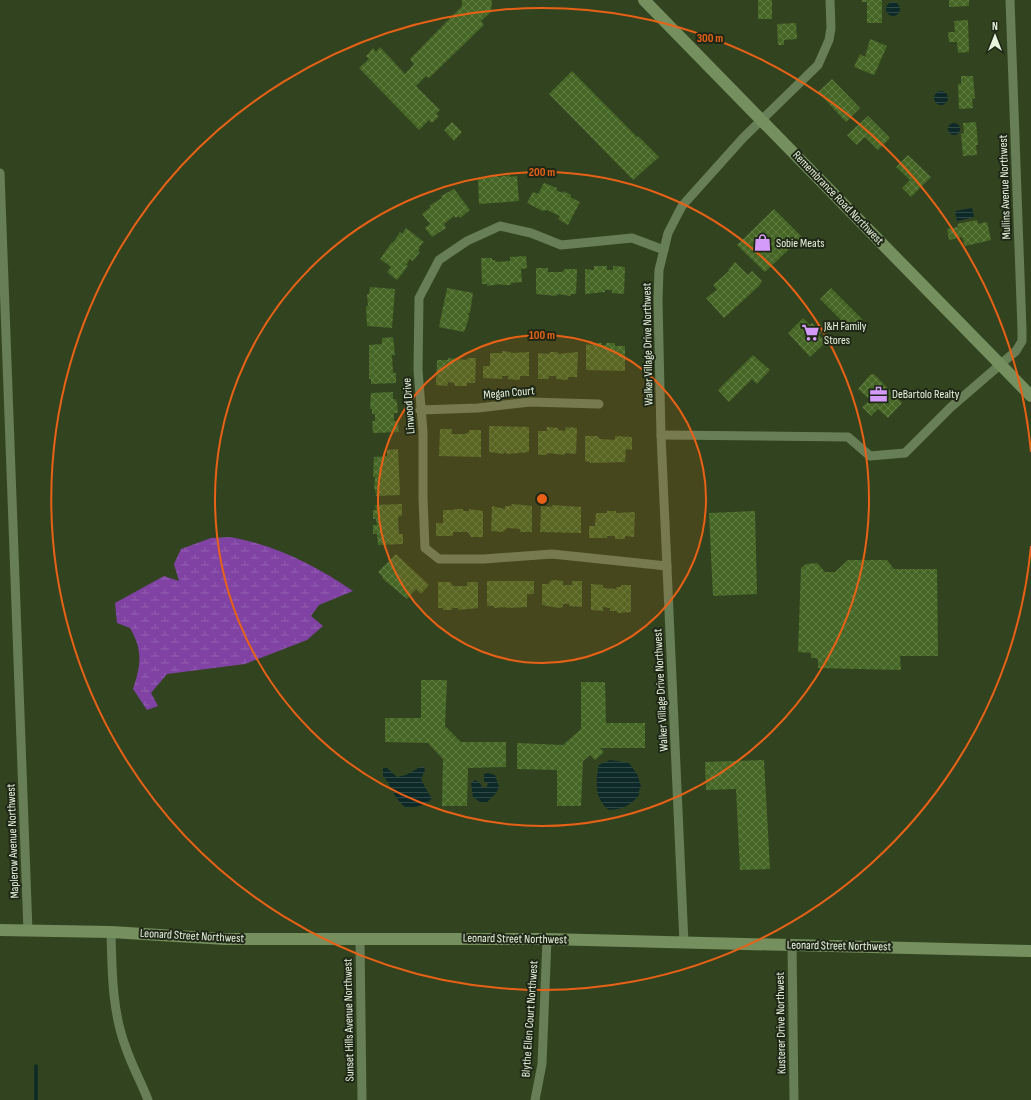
<svg xmlns="http://www.w3.org/2000/svg" width="1031" height="1100" font-family="'Sofia Sans Condensed',sans-serif">
  <defs>
    <pattern id="wetland-marsh" width="20" height="14" patternUnits="userSpaceOnUse"><rect width="20" height="14" fill="#8043a3"/><path d="M1 5h8M5 5V1M11 12h8M15 12V8" fill="none" stroke="#925faf"/></pattern>
    <pattern id="water-rules" width="6" height="5" patternUnits="userSpaceOnUse"><rect width="6" height="5" fill="#0d2928"/><path d="M0 2.5h6" fill="none" stroke="#304947"/></pattern>
    <pattern id="building-cross-hatch" width="8" height="8" patternUnits="userSpaceOnUse"><rect width="8" height="8" fill="#466625"/><path d="M0 0l8 8M0 8l8-8" fill="none" stroke="#617c44"/></pattern>
  </defs>
  <rect width="100%" height="100%" fill="#31441f"/>
  <!-- wetland -->
  <path fill="url(#wetland-marsh)" d="M 230,537 C 275,545 315,565 353,591 L 319,605 L 311,616 L 323,626 L 307,640 L 245,664 L 167,674 L 151,693 L 158,706 L 147,710 L 133,689 C 141,665 143,650 130,628 L 117,623 L 115,603 L 164,576 L 179,581 L 174,564 L 181,549 L 211,538 Z"/>
  <!-- water -->
  <g fill="url(#water-rules)">
    <circle cx="893" cy="9" r="7"/>
    <circle cx="941" cy="98" r="7"/>
    <circle cx="954" cy="129" r="6"/>
    <polygon points="972,208 974,217 957,221 955,211"/>
    <path d="M 610,760 L 629,763 L 638,776 L 641,787 L 639,790 L 639,795 C 630,806 623,809 609,810 C 595,800 595,782 599,765 Z"/>
    <path d="M 420,767 L 424,767 L 425,770 L 421,779 C 423,783 429,795 432,798 C 426,806 415,808 405,807 C 392,796 393,787 383,776 L 383,768 L 387,768 L 397,777 L 406,775 Z"/>
    <polygon points="488,773 495,775 499,787 496,793 487,802 480,802 473,797 471,783 475,780 480,783 482,787 486,788 488,784 484,781 484,774"/>
  </g>
  <g fill="none" stroke-linecap="round" stroke-linejoin="round">
    <!-- stream -->
    <polyline stroke="#0d2928" stroke-width="3.5" points="36,1066 36,1100"/>
  </g>
  <!-- building -->
  <g fill="url(#building-cross-hatch)">
    <polygon points="462,0 492,0 491,12 481,21 484,25 429,78 426,76 416,86 440,110 436,114 439,116 432,123 429,120 419,130 359,68 369,59 366,56 373,48 376,52 380,47 405,74 414,64 410,59 462,6"/>
    <rect x="758" y="0" width="14" height="19"/>
    <polygon points="862,0 882,0 882,23 867,23 867,2 862,2"/>
    <polygon points="949,0 969,0 969,6 949,7"/>
    <polygon points="968,20 969,52 958,53 957,42 949,42 948,32 955,32 954,21"/>
    <polygon points="796,23 797,39 784,40 784,45 778,45 777,24"/>
    <polygon points="870,39 887,46 874,75 854,67 860,54 865,57"/>
    <polygon points="572,71 637,137 638,136 659,157 633,180 549,94"/>
    <polygon points="961,76 973,76 975,98 972,99 973,108 959,109 958,84 961,84"/>
    <polygon points="832,79 860,108 846,122 818,92"/>
    <polygon points="868,116 890,138 878,150 865,137 857,145 847,135"/>
    <polygon points="452,122 462,132 454,141 444,130"/>
    <polygon points="976,122 978,145 976,145 977,155 963,156 961,134 964,133 963,123"/>
    <polygon points="908,155 931,177 911,197 902,188 910,180 896,167"/>
    <polygon points="497,175 498,177 510,175 510,177 517,176 519,201 479,204 478,179"/>
    <polygon points="544,183 557,188 556,190 562,193 563,191 571,195 570,197 580,202 568,225 558,219 560,216 547,210 543,211 527,203 533,192 538,194"/>
    <polygon points="454,189 470,210 460,218 458,216 456,218 454,216 444,224 446,228 432,237 425,228 430,224 422,214 431,207 429,206 442,198 441,196"/>
    <polygon points="774,209 802,237 765,272 737,245"/>
    <polygon points="977,220 978,224 987,222 991,240 965,246 962,237 949,240 947,229 958,227 957,224"/>
    <polygon points="406,228 424,242 419,247 420,248 418,251 420,252 413,261 410,259 406,265 408,266 397,280 387,272 391,267 380,259 392,242 393,243 400,232 402,234"/>
    <polygon points="526,256 527,268 521,269 522,282 511,283 511,285 501,285 501,284 487,286 487,284 482,284 481,258 492,258 492,260 495,260 496,262 510,261 510,257"/>
    <polygon points="735,262 748,275 752,271 762,281 759,286 724,318 706,298 717,290 713,285 729,271 728,270"/>
    <polygon points="594,266 607,266 607,270 613,270 613,266 625,267 624,294 612,293 612,290 605,290 605,292 585,294 585,269 594,270"/>
    <polygon points="536,268 548,268 548,272 562,272 565,269 577,269 576,294 571,294 571,296 557,294 557,296 536,294"/>
    <polygon points="370,287 395,289 392,328 367,326 366,306 368,306 367,294 369,294"/>
    <polygon points="447,288 473,293 470,313 468,313 469,318 464,332 439,327"/>
    <polygon points="831,288 863,320 852,331 820,299"/>
    <polygon points="803,318 810,325 812,323 821,333 819,335 826,342 810,357 788,333"/>
    <polygon points="393,337 395,355 392,355 393,373 396,373 396,383 371,384 371,379 369,379 369,345 382,344 382,338"/>
    <polygon points="593,343 602,343 602,345 606,345 606,343 615,343 615,346 625,346 625,371 586,370 586,344 593,345"/>
    <polygon points="502,351 511,352 511,353 529,352 529,376 520,376 520,380 508,379 508,376 502,376 502,379 483,378 483,366 490,366 490,353 502,353"/>
    <polygon points="550,352 558,352 558,354 578,352 577,377 568,377 568,380 556,379 556,376 549,376 549,379 538,379 538,353 549,354"/>
    <polygon points="753,355 770,370 757,384 752,379 729,402 718,390"/>
    <polygon points="448,358 467,360 467,358 476,358 475,383 467,383 467,386 455,386 454,383 448,382 447,386 436,385 437,360 448,360"/>
    <polygon points="874,374 902,403 888,418 878,409 871,416 862,407 870,400 858,389 870,375"/>
    <polygon points="393,392 393,399 395,399 397,402 398,413 394,413 394,421 398,421 399,432 373,433 372,421 375,421 375,414 372,414 372,409 370,409 371,393"/>
    <polygon points="489,426 529,427 529,452 508,454 504,452 504,454 489,452"/>
    <polygon points="547,427 558,428 558,430 565,431 566,427 577,428 576,454 565,453 565,455 547,453 546,455 538,455 538,431 547,431"/>
    <polygon points="440,429 452,429 452,434 465,434 469,432 469,430 481,430 481,457 439,456"/>
    <polygon points="585,436 597,436 600,439 615,440 615,436 632,437 632,450 626,449 625,462 590,463 590,462 585,461"/>
    <polygon points="398,449 400,495 376,496 375,489 374,489 375,477 373,477 374,457 387,456 387,450"/>
    <polygon points="402,504 402,516 399,516 398,519 399,534 403,534 403,544 378,545 377,534 373,534 373,525 377,525 376,519 373,519 373,510 376,510 375,505"/>
    <polygon points="512,504 532,506 532,532 520,532 520,529 507,528 503,532 491,531 492,506 505,509 505,506 511,506"/>
    <polygon points="552,505 581,507 581,533 540,532 541,506 552,507"/>
    <polygon points="454,509 463,509 463,511 469,511 469,509 483,511 483,537 471,537 468,532 453,532 453,536 436,536 436,523 443,523 443,510 454,510"/>
    <polygon points="607,511 616,511 616,513 635,512 634,537 625,536 625,539 615,539 615,536 607,536 607,538 589,538 589,526 595,526 596,513 607,513"/>
    <polygon points="755,511 757,594 713,596 709,513"/>
    <polygon points="396,554 429,585 421,594 416,589 407,599 382,578 383,577 378,572"/>
    <polygon points="848,560 887,560 894,569 937,569 938,656 900,656 901,670 818,668 818,660 816,658 811,658 811,653 798,652 801,568 806,564 817,563 825,572 835,572"/>
    <polygon points="552,580 563,581 563,585 572,585 572,581 582,581 582,607 569,606 569,604 563,604 563,607 558,608 542,605 542,584 548,584"/>
    <polygon points="487,581 534,581 534,594 527,594 527,607 506,608 506,607 494,608 494,606 487,606"/>
    <polygon points="438,582 450,582 453,586 467,586 467,582 478,582 478,608 458,610 458,608 452,608 452,610 443,610 443,608 438,608"/>
    <polygon points="591,584 603,585 603,588 616,589 616,587 621,587 621,585 631,585 631,612 617,613 617,611 610,611 610,608 603,607 603,611 591,610"/>
    <polygon points="421,680 447,680 445,726 461,742 506,742 506,767 468,768 467,806 442,806 443,759 428,743 385,742 385,718 421,718"/>
    <polygon points="581,682 605,682 606,723 645,723 645,748 600,748 604,752 595,760 590,755 583,761 581,806 557,806 557,770 517,769 517,743 563,745 581,729"/>
    <polygon points="764,760 770,869 740,870 736,789 706,790 705,762"/>
  </g>
  <g fill="none" stroke-linecap="round" stroke-linejoin="round">
    <!-- street -->
    <g stroke="#687e56" stroke-width="9">
      <polyline points="0,173 28,931"/>
      <polyline points="664,250 632,238 561,245 531,233 500,226 467,241 439,260 419,298 418,370 423,432 423,498 425,548 439,559 484,559 552,554 667,566"/>
      <polyline points="420,410 478,408 530,402 599,404"/>
      <polyline points="661,435 848,437 870,456 905,453 951,407 1016,351 1022,341 1022,330 1010,0"/>
      <path d="M 111,932 C 112,971 112,1012 126,1048 C 132,1066 141,1082 148,1100"/>
      <polyline points="360,939 362,1100"/>
      <polyline points="684,943 661,435 658,300 659,270 668,233 682,206 743,138 818,65 829,40 831,28 830,0"/>
      <polyline points="792,945 794,1100"/>
      <polyline points="535,1100 542,1064 547,939"/>
    </g>
    <!-- secondary -->
    <g stroke="#758f5f" stroke-width="12">
      <polyline points="644,0 1031,396"/>
      <polyline points="0,930 111,932 225,939 547,939 1031,951"/>
    </g>
  </g>
  <!-- distance rings -->
  <circle cx="542" cy="499" r="164" fill="#e86116" fill-opacity=".12"/>
  <g fill="none" stroke="#e86116" stroke-width="2">
    <circle cx="542" cy="499" r="164"/>
    <circle cx="542" cy="499" r="327"/>
    <path d="M1031 546A491 491 0 1 1 1031 452"/>
  </g>
  <!-- icons -->
  <defs>
    <symbol id="shop-bare" viewBox="-9 -9 18 18"><path d="M-5-2.5h2.3a2.7 3.5 0 0 1 5.4 0H5L5.5 6h-11ZM-1.5-2.5h3a1.5 2.3 0 0 0-3 0Z" fill="#d59bfa" stroke="#1f2817" stroke-width="2.5" paint-order="stroke"/></symbol>
    <symbol id="supermarket-bare" viewBox="-9 -9 18 18"><path d="M-6-5.5h2.5l.6 2H6L4.5 2H-2.5L-4.4-4H-6ZM-1.5 3.2a1.3 1.3 0 1 0 .1 0ZM3 3.2a1.3 1.3 0 1 0 .1 0Z" fill="#d59bfa" stroke="#1f2817" stroke-width="2.5" paint-order="stroke"/></symbol>
    <symbol id="office-bare" viewBox="-9 -9 18 18"><path d="M-6-3h4V-5.5h4V-3h4V5H-6ZM-1-4.5V-3h2v-1.5ZM-6 0V1H6V0Z" fill="#d59bfa" stroke="#1f2817" stroke-width="2.5" paint-order="stroke"/></symbol>
  </defs>
  <g fill-rule="evenodd">
    <use href="#shop-bare" x="750" y="230" width="25" height="25"/>
    <use href="#supermarket-bare" x="798" y="320" width="25" height="25"/>
    <use href="#office-bare" x="866" y="382" width="25" height="25"/>
  </g>
  <g text-anchor="middle" dominant-baseline="central" stroke-width="4" stroke-linejoin="round" paint-order="stroke">
    <!-- street labels -->
    <g font-size="12" fill="#e7f4de" stroke="#1f2817">
      <text transform="translate(1005 187) rotate(-92)">Mullins Avenue Northwest</text>
      <text transform="translate(838 198) rotate(46)">Remembrance Road Northwest</text>
      <text transform="translate(648 344) rotate(-91)">Walker Village Drive Northwest</text>
      <text transform="translate(509 393) rotate(-5)">Megan Court</text>
      <text transform="translate(409 406) rotate(-94)">Linwood Drive</text>
      <text transform="translate(661 690) rotate(-93)">Walker Village Drive Northwest</text>
      <text transform="translate(13 841) rotate(-92)">Maplerow Avenue Northwest</text>
      <text transform="translate(192 936) rotate(3)">Leonard Street Northwest</text>
      <text transform="translate(515 939) rotate(1)">Leonard Street Northwest</text>
      <text transform="translate(839 946) rotate(1)">Leonard Street Northwest</text>
      <text transform="translate(530 1019) rotate(-86)">Blythe Ellen Court Northwest</text>
      <text transform="translate(349 1020) rotate(-91)">Sunset Hills Avenue Northwest</text>
      <text transform="translate(781 1023) rotate(-91)">Kusterer Drive Northwest</text>
    </g>
    <!-- poi labels -->
    <g font-size="12" fill="#e7f4de" stroke="#1f2817" text-anchor="start">
      <text x="776" y="243">Sobie Meats</text>
      <text x="824" y="326">J&amp;H Family<tspan x="824" dy="14">Stores</tspan></text>
      <text x="892" y="394">DeBartolo Realty</text>
    </g>
  </g>
  <circle cx="542" cy="499" r="6" fill="#e86116" stroke="#1f2817" stroke-width="2"/>
  <g font-size="12" text-anchor="middle" font-weight="bold" fill="#e86116" stroke="#1f2817" stroke-width="4" stroke-linejoin="round" paint-order="stroke">
    <text x="710" y="42">300 m</text>
    <text x="542" y="176">200 m</text>
    <text x="542" y="339">100 m</text>
  </g>
  <!-- north arrow -->
  <g transform="translate(995 36)" stroke="#1f2817" stroke-width="3" paint-order="stroke">
  <path d="M0-3L7 15L0 10L-7 15Z" fill="#e7f4de"/>
  <text y="-6" font-size="11" font-weight="bold" text-anchor="middle" fill="#e7f4de">N</text>
  </g>
</svg>
